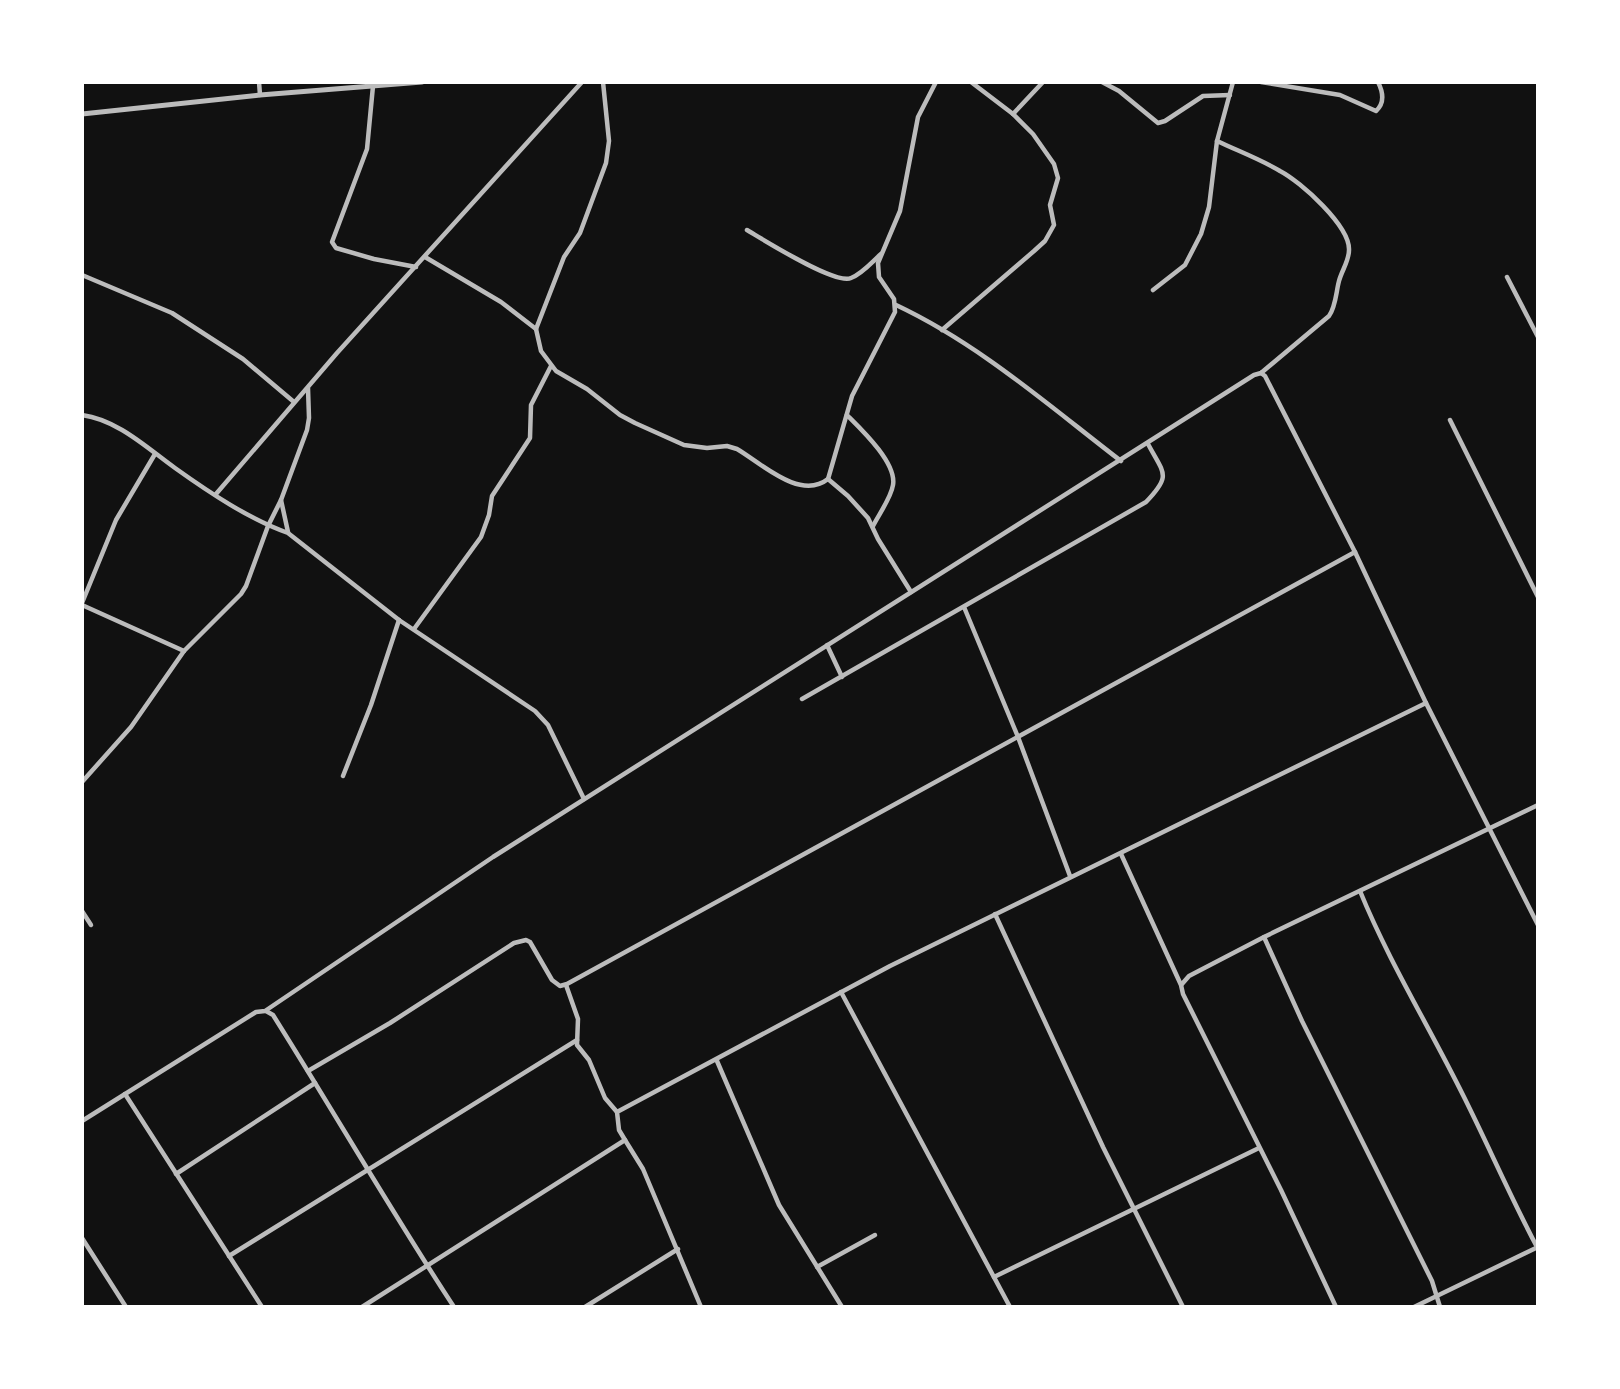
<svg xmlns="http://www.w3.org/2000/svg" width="1620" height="1389" font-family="Lora,serif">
  <rect width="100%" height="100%" fill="#111"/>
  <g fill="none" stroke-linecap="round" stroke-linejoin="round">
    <!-- minor -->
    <g stroke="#bcbcbc" stroke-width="4.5">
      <polyline points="259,82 260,95"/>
      <path d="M 603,82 L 609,141 L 606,163 L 580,233 L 564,257 L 536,329 L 541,351 L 556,371 L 587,389 L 620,415 L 635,423 L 684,445 L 707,448 L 727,446 L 737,449 C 761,463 800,501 828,479 L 852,396 L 895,312 L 894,299 L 879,277 L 878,263 L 900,211 L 918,117 L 936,82"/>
      <polyline points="1102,82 1119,91 1158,123 1165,121 1203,96 1230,95"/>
      <path d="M 1261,82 L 1340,95 L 1376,111 C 1385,103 1383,92 1378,82"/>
      <polyline points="373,86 367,149 332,242 336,248 374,259 416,267"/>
      <polyline points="1013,114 1043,82"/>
      <path d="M 747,230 C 764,240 835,285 851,278 C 862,274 872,262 881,254"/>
      <polyline points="425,257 501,302 536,329"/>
      <polyline points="82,275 172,313 243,359 294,402"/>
      <polyline points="1507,277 1538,337"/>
      <polyline points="1153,290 1185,265 1201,234 1209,207 1217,141 1233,82"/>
      <path d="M 896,305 C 979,344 1048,405 1121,461"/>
      <polyline points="942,330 1034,251 1045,241 1054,225 1050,205 1058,178 1054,164 1033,134 1013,114 971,82"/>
      <polyline points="1261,373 1265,376 1355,552 1426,703 1538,925"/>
      <path d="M 82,415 C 118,420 147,448 175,468 C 210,493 249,519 288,533 L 399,620 L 535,711 L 548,725 L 584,799"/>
      <path d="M 847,415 C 861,429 897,463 893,485 C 891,498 879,514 873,526"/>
      <polyline points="1450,420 1538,597"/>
      <polyline points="828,479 848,496 868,518 878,539 911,592"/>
      <polyline points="216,494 337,353 582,82"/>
      <polyline points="281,500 288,532"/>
      <polyline points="82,603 116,520 155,454"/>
      <polyline points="82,605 184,651"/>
      <polyline points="964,607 1018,737 1070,876"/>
      <polyline points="414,629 481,537 489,515 492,496 530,438 531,405 551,366"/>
      <polyline points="827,645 842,677"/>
      <path d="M 802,699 L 1146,502 C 1172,475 1164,474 1148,444"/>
      <polyline points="343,776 371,705 399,620"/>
      <polyline points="82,782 131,727 184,651 241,594 246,586 268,526 281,500 307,430 309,418 308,388"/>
      <polyline points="1121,854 1181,985 1183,994 1281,1190 1336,1307"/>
      <path d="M 1360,891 C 1389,962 1430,1028 1464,1097 C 1489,1147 1511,1198 1537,1247"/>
      <polyline points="82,911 91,925"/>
      <polyline points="995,914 1103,1147 1183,1307"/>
      <polyline points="1264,937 1302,1021 1432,1281 1440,1307"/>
      <polyline points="1182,984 1189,976 1264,937 1538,805"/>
      <polyline points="566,985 578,1019 577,1045 589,1060 605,1098 617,1112"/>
      <polyline points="841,992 1010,1307"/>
      <path d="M 266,1011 L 273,1015 C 334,1112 391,1211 454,1307"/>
      <polyline points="717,1061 779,1205 842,1307"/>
      <polyline points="308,1071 390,1023 514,943 526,940 530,942 552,980 560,986 567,984 1355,552"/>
      <polyline points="125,1094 262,1307"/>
      <path d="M 82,1121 L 256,1012 L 265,1011 L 493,857 L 1254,375 L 1261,373 L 1329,316 C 1336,306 1336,292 1339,281 C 1342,270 1349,261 1349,250 C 1350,226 1301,182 1280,171 C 1260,159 1238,151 1217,141"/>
      <polyline points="625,1140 643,1169 701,1307"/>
      <polyline points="176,1174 315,1083"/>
      <polyline points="82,1238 126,1307"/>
      <polyline points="229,1256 577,1040"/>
      <polyline points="817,1267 875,1235"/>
      <polyline points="994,1277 1259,1148"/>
      <polyline points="362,1307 625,1140 619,1130 617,1112 890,966 1426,703"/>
      <polyline points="585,1307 678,1249"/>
      <polyline points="1414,1307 1538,1247"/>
    </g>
    <!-- tertiary -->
    <polyline stroke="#bcbcbc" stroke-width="5" points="82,114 260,95 422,82"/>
  </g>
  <!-- border -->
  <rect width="1620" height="1389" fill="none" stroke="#ffffff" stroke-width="168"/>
</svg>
